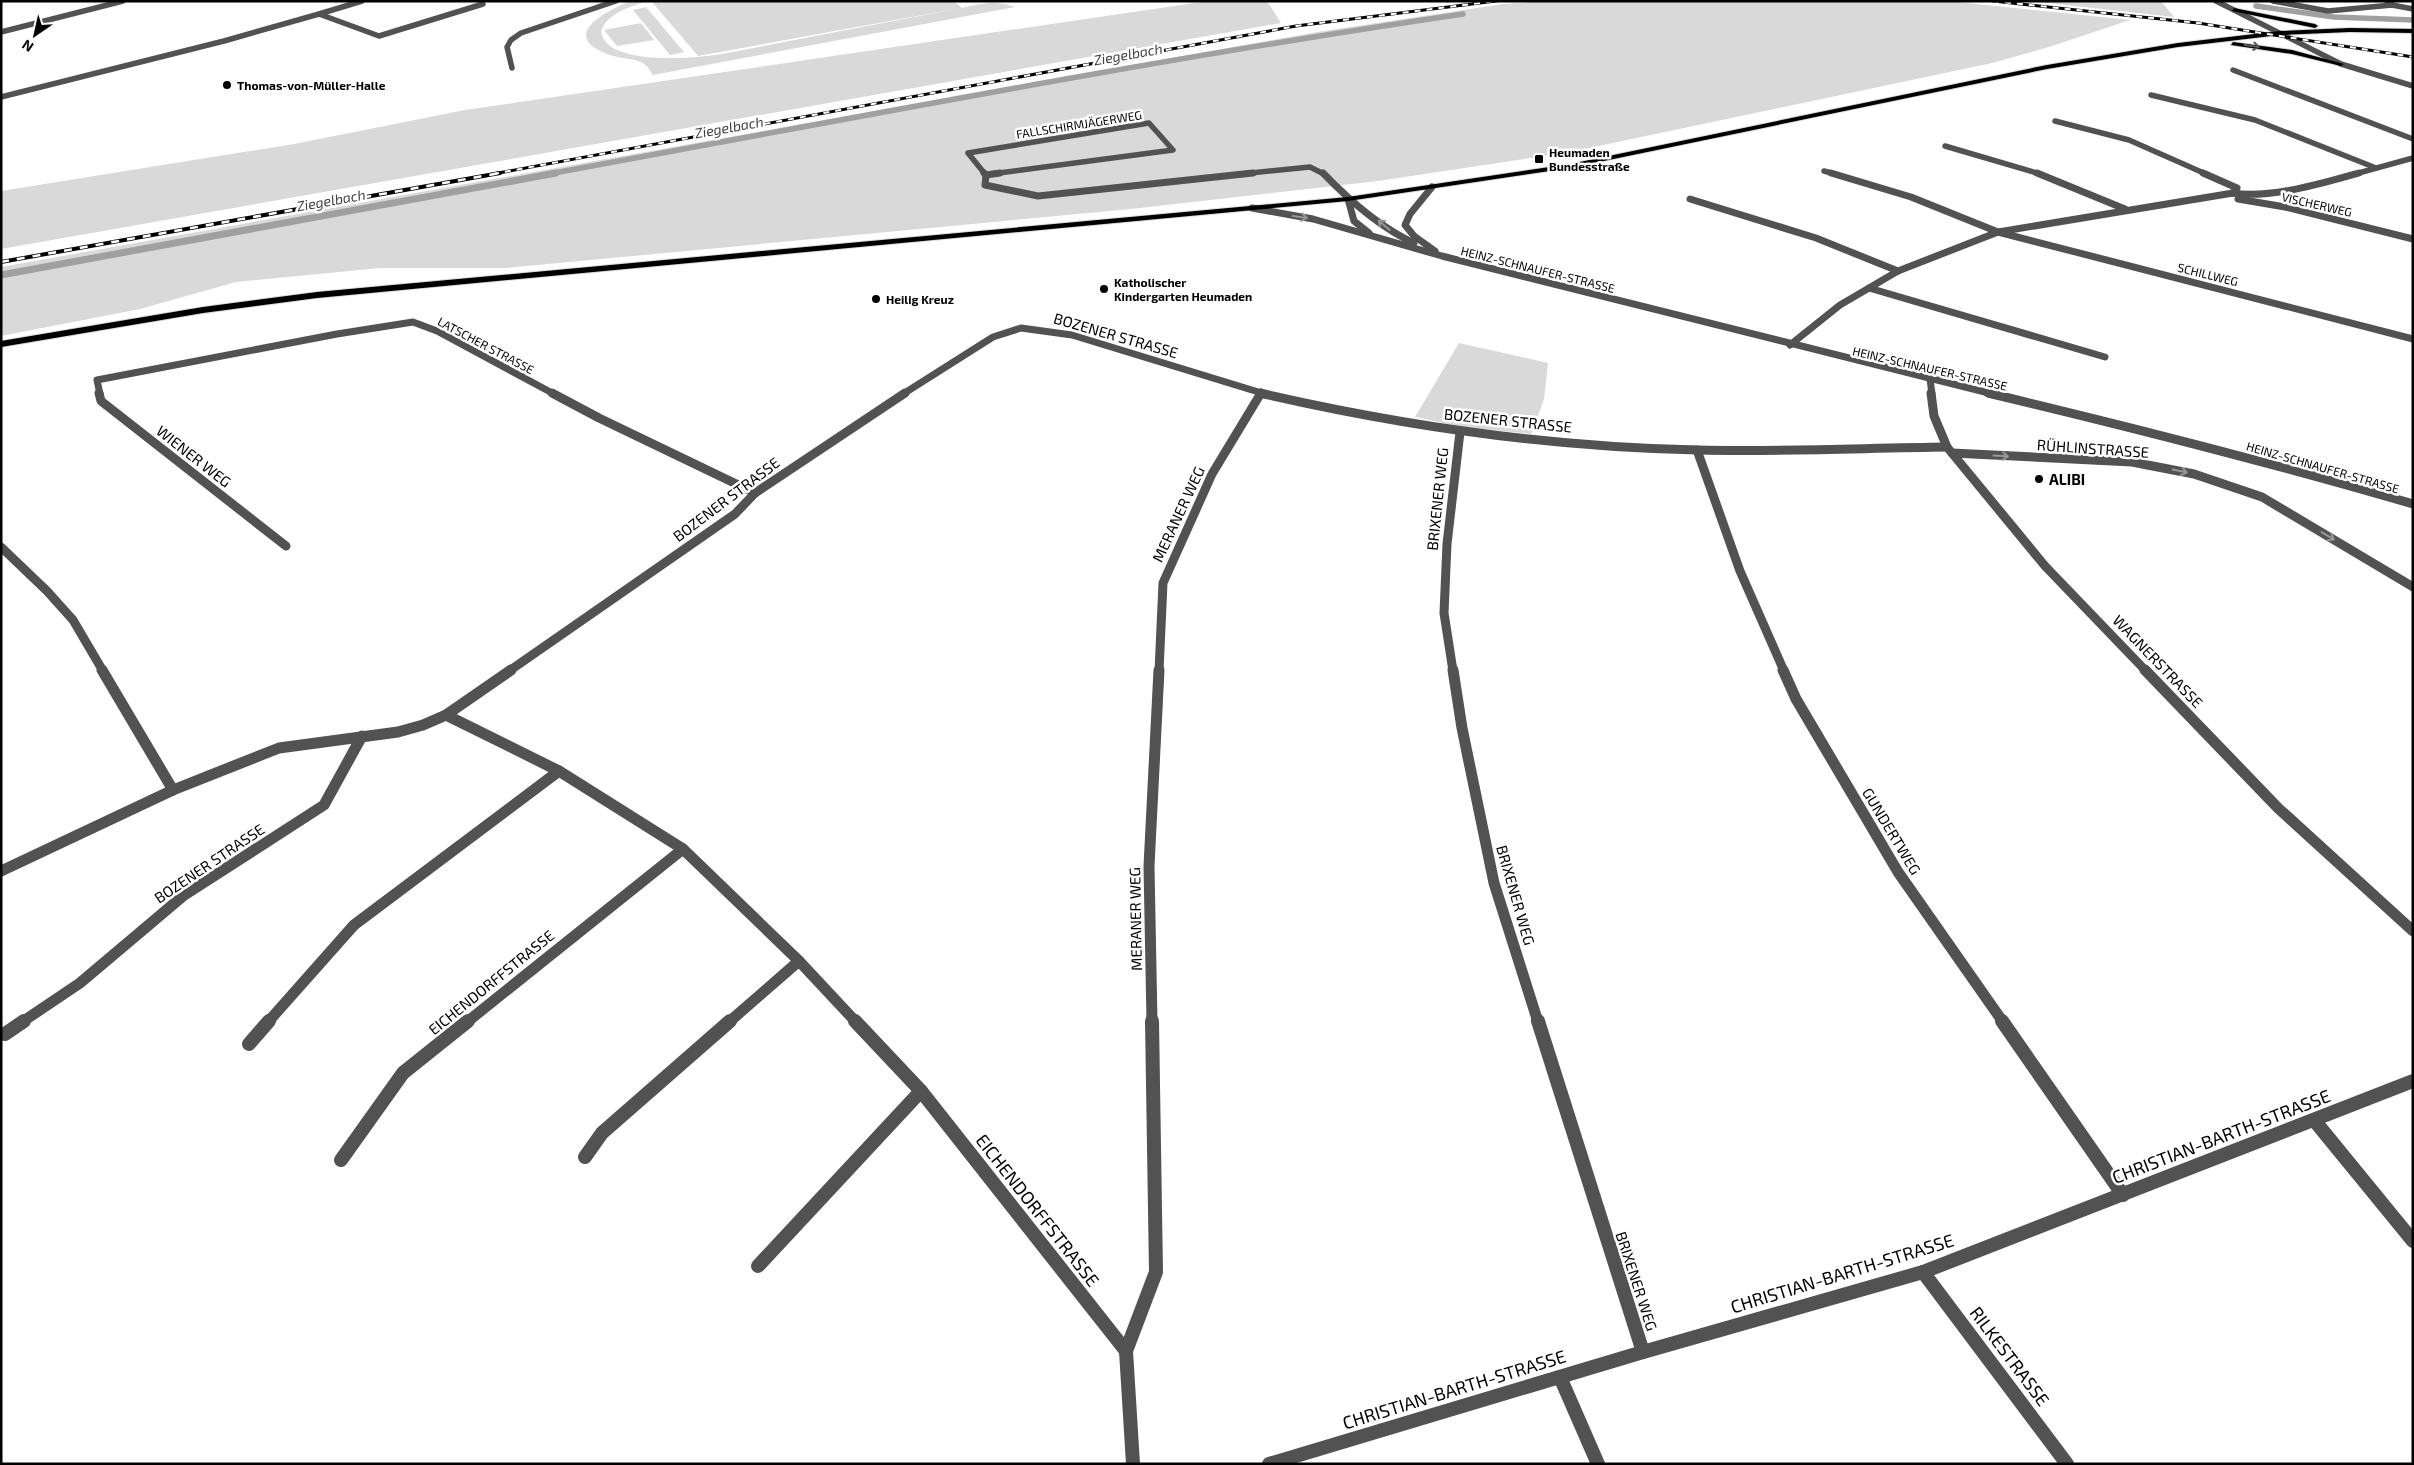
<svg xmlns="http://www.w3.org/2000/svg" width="2414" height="1465" font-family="'Exo 2',sans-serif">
  <rect width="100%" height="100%" fill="#fff"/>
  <!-- green -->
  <g fill="#d9d9d9">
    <path d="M 631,1 L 649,1 C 632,6 606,13 601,32 C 607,67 697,58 722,54 L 961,8 L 698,56 L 652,2 L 954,1 L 962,8 C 979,3 999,0 1015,7 L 653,75 C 650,71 647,65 643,63 C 637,59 618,58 610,55 C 557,37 605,11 631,1 Z"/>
    <polygon points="1208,1 1267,1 1281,23 1,249 1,191 294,144 465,110"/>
    <polygon points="1548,1 1948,1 2130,20 2049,47 1992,63 1570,152 1378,181 1131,209 506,268 380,268 236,282 140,309 1,336 1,267 1317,32 1503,4"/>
    <polygon points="2030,1 2161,1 2174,17"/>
    <polygon points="646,7 684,52 670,55 633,10"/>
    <polygon points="641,23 654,40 617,46 604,30"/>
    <polygon points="1459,343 1548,363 1544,399 1531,434 1462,427 1415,417"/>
  </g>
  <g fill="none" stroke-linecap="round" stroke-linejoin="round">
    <!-- stream-far1 -->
    <g stroke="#a0a0a0" stroke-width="5.5">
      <polyline points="2256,6 2334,17 2413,20"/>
      <path d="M 549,174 C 853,118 1157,59 1463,14"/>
    </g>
    <!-- stream -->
    <polyline stroke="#a0a0a0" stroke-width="7" points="1,275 556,173"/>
    <defs>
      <g id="primary">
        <polygon points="2234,8 2315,24 2318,26 2315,28 2232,11"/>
        <polygon points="2350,28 2413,29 2413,33 2350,32 2280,35 2178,47 2047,69 1570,168 1348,201 317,298 203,313 1,347 1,341 203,307 317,292 1348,197 1570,164 2047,65 2178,43 2280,31"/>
        <polygon points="2233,42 2292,50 2344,64 2341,66 2292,54 2231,45"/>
      </g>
    </defs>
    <!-- primary casing -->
    <use href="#primary" stroke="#dbdbdb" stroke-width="2"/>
    <!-- lane-far1 -->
    <g stroke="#525252" stroke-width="5.5">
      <polyline points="362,1 319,14 379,36 483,4"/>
      <polyline points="2273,1 2328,11 2392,5 2391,1"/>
      <polyline points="2387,4 2413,9"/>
      <polyline points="1,32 123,1"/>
      <polyline points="512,68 507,47 511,40 521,33 616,1"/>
      <polyline points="2233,70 2413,139"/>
      <polyline points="1,97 224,41 319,14"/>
    </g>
    <!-- lane -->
    <polyline stroke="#525252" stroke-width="7" points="1869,288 2105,357"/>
    <!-- street-far4 -->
    <g stroke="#525252" stroke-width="5.5">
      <polyline points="2216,1 2341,64 2413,86"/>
      <polyline points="2151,95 2255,120 2376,168"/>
      <polyline points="2055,121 2129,140 2206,174"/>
      <polyline points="1945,146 2040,174"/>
      <polyline points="1824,171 1835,174"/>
      <polyline points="985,174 968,153 1149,123 1173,150 991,174"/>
      <polyline points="1241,174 1310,167 1324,174"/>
      <polyline points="2355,174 2413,158"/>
    </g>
    <!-- street-far3 -->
    <g stroke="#525252" stroke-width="7">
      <polyline points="984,173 986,175"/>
      <path d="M 1323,173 C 1348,199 1381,228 1414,243"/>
      <polyline points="1831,173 1911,197 1998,232 2413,339"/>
      <polyline points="2037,173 2125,209"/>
      <polyline points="2203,173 2237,188 2233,193"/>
      <polyline points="986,175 985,185 1038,196 1253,173"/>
      <polyline points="986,175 1000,173"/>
      <polyline points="1432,187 1410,214 1405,225 1414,236 1435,251"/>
      <polyline points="1348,199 1354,221 1369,233"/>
      <polyline points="1690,199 1816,238 1898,271"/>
      <polyline points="2238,199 2285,207 2413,239"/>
      <polyline points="1252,208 1313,219 1442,256 1993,394"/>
      <path d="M 1790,345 L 1840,305 L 1898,271 L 1998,232 L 2233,193 C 2270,199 2324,183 2359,173"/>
      <polyline points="1930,379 1932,394"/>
      <polyline points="100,394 97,380 337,334 413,322 437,331 554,394"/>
      <polyline points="903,394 993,337 1021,328 1072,335 1265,394"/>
    </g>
    <!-- street-far2 -->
    <g stroke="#525252" stroke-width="9">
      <polyline points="99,393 101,401 286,546"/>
      <polyline points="552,393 599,418 755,493"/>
      <path d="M 1260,393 C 1403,426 1550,447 1698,450 C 1781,452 1864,448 1947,447"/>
      <polyline points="1931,393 1934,416 1947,447 2045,566 2146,671"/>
      <path d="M 1988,393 C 2131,427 2272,463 2413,504"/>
      <polyline points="1697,450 1740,571 1784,671"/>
      <polyline points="1952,453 2132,462 2194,474 2262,497 2413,587"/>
      <polyline points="1,547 47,591 73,620 103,671"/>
      <polyline points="509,671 735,514 755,493 905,393"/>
      <polyline points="1159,671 1163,583 1212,474 1261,393"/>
      <polyline points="1453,671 1444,613 1447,544 1460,432"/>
    </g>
    <!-- street-far1 -->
    <g stroke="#525252" stroke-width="11">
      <polyline points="102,670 173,790"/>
      <polyline points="1453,670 1462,728 1494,883 1538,1022"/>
      <polyline points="1783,670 1796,699 1898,872 2003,1022"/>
      <polyline points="2145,670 2278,808 2413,931"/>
      <polyline points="446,715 559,771 683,849 799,961 856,1022"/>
      <polyline points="1,871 173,790 279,748 398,732 423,725 446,715 511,670"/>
      <polyline points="22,1022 80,983 183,896 324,805 362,736"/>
      <polyline points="268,1022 354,925 559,771"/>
      <polyline points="467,1022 683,849"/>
      <polyline points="729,1022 799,961"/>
      <polyline points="1152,1022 1149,866 1159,670"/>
    </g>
    <!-- street -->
    <g stroke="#525252" stroke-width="14">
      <polyline points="855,1021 921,1091 1126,1351"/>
      <polyline points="1538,1021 1643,1352"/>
      <polyline points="2002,1021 2123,1195"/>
      <polyline points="5,1034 24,1021"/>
      <polyline points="249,1044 269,1021"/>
      <polyline points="2314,1120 2413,1241"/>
      <polyline points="585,1157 602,1133 730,1021"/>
      <polyline points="341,1160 403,1073 468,1021"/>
      <polyline points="758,1266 921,1091"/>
      <polyline points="1923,1272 2067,1464"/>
      <polyline points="1560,1377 1598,1464"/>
      <polyline points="1133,1464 1126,1351 1156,1272 1152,1021"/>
      <polyline points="1269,1464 1643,1352 1923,1272 2413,1081"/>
    </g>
    <!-- primary -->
    <use href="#primary" fill="#000" fill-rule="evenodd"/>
    <defs>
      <g id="rail-far1">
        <polyline points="1993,1 2198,23 2413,57"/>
        <polyline points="493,174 1296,26 1496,1"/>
      </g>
      <polyline id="rail" points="1,262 500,173"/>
    </defs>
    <!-- rail-far1 casing -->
    <use href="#rail-far1" stroke="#000" stroke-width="3"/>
    <!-- rail casing -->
    <use href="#rail" stroke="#000" stroke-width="4"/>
    <!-- rail-far1 -->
    <use href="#rail-far1" stroke="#fff" stroke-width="2" stroke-dasharray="6" stroke-linecap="butt"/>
    <!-- rail -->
    <use href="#rail" stroke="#fff" stroke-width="2.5" stroke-dasharray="8" stroke-linecap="butt"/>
  </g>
  <!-- one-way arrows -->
  <defs><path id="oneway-shaft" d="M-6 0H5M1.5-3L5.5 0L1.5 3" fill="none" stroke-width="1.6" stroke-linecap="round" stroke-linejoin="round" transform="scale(1.25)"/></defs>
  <use stroke="#595959" href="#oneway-shaft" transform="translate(2252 46) rotate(8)"/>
  <g stroke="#979797">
    <use href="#oneway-shaft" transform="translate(1300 217) rotate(8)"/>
    <use href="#oneway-shaft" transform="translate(1384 225) rotate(-139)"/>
    <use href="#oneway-shaft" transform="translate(2001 456) rotate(3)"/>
    <use href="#oneway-shaft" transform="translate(2180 471) rotate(11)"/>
    <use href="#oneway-shaft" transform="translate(2328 536) rotate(31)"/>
  </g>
  <!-- markers -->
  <g fill="#000" stroke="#fff" stroke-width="2">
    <circle cx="227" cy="85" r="5"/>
    <rect x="1534" y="154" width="10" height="10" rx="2.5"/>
    <circle cx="1104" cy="289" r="5"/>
    <circle cx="876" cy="299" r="5"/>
    <circle cx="2039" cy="479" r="5"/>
  </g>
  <g text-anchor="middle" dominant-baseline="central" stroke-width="5" stroke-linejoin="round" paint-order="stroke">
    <!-- far-poi labels -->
    <g font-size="12" font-weight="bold" fill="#000" stroke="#fff" text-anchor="start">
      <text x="237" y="85">Thomas-von-Müller-Halle</text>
      <text x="1549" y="152">Heumaden<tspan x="1549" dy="14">Bundesstraße</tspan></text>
      <text x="1114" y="282">Katholischer<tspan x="1114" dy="14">Kindergarten Heumaden</tspan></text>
      <text x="886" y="299">Heilig Kreuz</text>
    </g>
    <!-- far-street labels -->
    <g font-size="12" fill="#000" stroke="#fff">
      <text transform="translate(1079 124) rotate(-9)">FALLSCHIRMJÄGERWEG</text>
      <text transform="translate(2317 204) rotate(13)">VISCHERWEG</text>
      <text transform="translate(1538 269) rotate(14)">HEINZ-SCHNAUFER-STRASSE</text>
      <text transform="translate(2208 274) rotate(14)">SCHILLWEG</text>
      <text transform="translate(486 345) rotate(28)">LATSCHER STRASSE</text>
      <text transform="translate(1930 368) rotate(13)">HEINZ-SCHNAUFER-STRASSE</text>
      <text transform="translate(2323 467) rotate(16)">HEINZ-SCHNAUFER-STRASSE</text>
    </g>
    <!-- far-water labels -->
    <g font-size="14" font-style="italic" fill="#414141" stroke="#fff">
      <text transform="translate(1128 54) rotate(-10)">Ziegelbach</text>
      <text transform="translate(729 127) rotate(-10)">Ziegelbach</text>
      <text transform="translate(331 200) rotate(-10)">Ziegelbach</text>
    </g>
    <!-- street labels -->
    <g font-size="15" fill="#000" stroke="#fff">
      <text transform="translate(1116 335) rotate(16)">BOZENER STRASSE</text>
      <text transform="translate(1508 420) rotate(6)">BOZENER STRASSE</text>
      <text transform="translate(2093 448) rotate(4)">RÜHLINSTRASSE</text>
      <text transform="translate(194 456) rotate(38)">WIENER WEG</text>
      <text transform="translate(726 499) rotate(-37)">BOZENER STRASSE</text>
      <text transform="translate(1437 499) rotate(-84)">BRIXENER WEG</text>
      <text transform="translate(1178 514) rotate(-65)">MERANER WEG</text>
      <text transform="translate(2158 661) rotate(46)">WAGNERSTRASSE</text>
      <text transform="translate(1892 831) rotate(59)">GUNDERTWEG</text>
      <text transform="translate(209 863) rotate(-34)">BOZENER STRASSE</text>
      <text transform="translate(1516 895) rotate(74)">BRIXENER WEG</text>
      <text transform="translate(1135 919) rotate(-91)">MERANER WEG</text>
      <text transform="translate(491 982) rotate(-39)">EICHENDORFFSTRASSE</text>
      <text transform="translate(1637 1281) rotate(72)">BRIXENER WEG</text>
    </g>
    <!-- poi labels -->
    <g font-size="15" font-weight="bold" fill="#000" stroke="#fff" text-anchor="start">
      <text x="2049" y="479">ALIBI</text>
    </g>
    <!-- near-street labels -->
    <g font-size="18" fill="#000" stroke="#fff">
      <text transform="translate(2221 1136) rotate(-21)">CHRISTIAN-BARTH-STRASSE</text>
      <text transform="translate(1038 1210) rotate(52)">EICHENDORFFSTRASSE</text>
      <text transform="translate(1842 1273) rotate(-17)">CHRISTIAN-BARTH-STRASSE</text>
      <text transform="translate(2010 1356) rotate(53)">RILKESTRASSE</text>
      <text transform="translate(1454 1389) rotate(-17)">CHRISTIAN-BARTH-STRASSE</text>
    </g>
  </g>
  <!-- border -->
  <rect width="2414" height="1465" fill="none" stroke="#000000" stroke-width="5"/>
  <!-- north arrow -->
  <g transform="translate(35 35) rotate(214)" stroke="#ffffff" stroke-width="4" paint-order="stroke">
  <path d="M0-4L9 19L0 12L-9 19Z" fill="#000000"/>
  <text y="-8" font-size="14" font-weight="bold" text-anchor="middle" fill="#000000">N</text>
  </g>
</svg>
